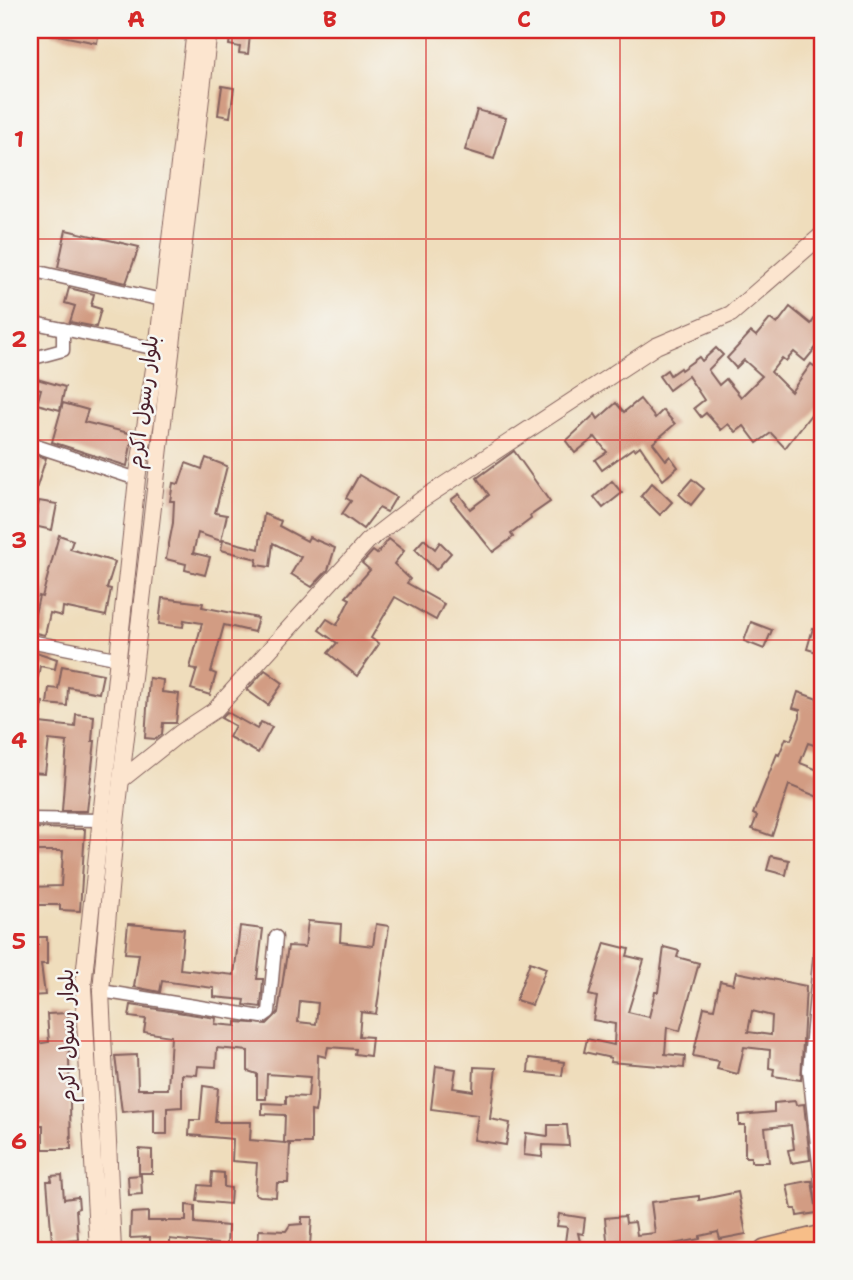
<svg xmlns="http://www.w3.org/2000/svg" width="853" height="1280" font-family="'Shantell Sans','Playpen Sans Arabic',sans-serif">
  <rect width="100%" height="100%" fill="#f6f6f2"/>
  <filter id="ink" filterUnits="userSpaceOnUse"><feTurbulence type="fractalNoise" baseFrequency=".0143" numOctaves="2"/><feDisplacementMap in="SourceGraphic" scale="14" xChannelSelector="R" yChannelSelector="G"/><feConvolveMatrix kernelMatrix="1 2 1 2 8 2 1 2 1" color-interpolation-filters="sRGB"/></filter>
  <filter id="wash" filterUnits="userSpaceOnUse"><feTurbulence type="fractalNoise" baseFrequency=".00686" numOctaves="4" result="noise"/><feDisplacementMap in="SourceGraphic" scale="28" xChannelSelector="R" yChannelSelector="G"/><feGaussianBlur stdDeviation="1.57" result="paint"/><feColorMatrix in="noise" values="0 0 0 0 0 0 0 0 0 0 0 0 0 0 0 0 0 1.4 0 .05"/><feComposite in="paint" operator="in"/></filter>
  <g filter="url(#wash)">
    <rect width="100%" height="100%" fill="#efddbc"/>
    <g id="blocks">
      <!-- building -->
      <g fill="#d29c83" fill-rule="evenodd">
        <polygon points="52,30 99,30 97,43 52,34"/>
        <polygon points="231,30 241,30 241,34 250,35 248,54 239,53 240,47 229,45"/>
        <polygon points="222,86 234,88 230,117 218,115"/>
        <polygon points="477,110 506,118 494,159 465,150"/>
        <polygon points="66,230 139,247 126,283 58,267"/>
        <polygon points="69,288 94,294 91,306 101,309 96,327 70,322 75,306 65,303"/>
        <polygon points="790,307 811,324 815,318 823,324 823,339 805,361 794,352 786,361 782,358 771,372 791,392 811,364 823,373 823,399 785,448 771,433 757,443 744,426 736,432 728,424 721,430 706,413 701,417 694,408 704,400 688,376 669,390 659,376 667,370 670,375 680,368 681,370 699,357 702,361 716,348 723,355 708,370 719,385 726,379 741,397 762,376 744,360 736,368 727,358 751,332 756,336 770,319 777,324"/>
        <polygon points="30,377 65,387 60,410 37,404 41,389 30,386"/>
        <polygon points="640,399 655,418 663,410 675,424 653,443 666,460 670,456 678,467 663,480 640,446 635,450 633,448 602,470 595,460 607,452 595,437 575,453 566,441 595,414 598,419 616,403 624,412"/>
        <polygon points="63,403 88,410 84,422 133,434 127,466 52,442"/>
        <polygon points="514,451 550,502 530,516 531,519 511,534 513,537 493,552 451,500 459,494 470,509 489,495 477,478"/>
        <polygon points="30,453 46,458 33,499 30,499"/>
        <polygon points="206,458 227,466 215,513 227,515 221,541 198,533 193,553 210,557 205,575 185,570 186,564 166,559 173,523 174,501 170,501 173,483 179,484 186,463 202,469"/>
        <polygon points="359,475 396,497 387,512 379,508 363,529 342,514 351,501 346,498"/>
        <polygon points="692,479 704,489 691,505 679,494"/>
        <polygon points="612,481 622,493 603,508 594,497"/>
        <polygon points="652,483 672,502 660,515 641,496"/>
        <polygon points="39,501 57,504 52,530 34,526"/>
        <polygon points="264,514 281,521 279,526 307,541 309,537 335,548 328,570 312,587 291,574 301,557 273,543 270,567 256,565 257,559 221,550 223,540 259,549"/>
        <polygon points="59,535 73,540 70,549 115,562 107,588 111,589 106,616 63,607 62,616 50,613 45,635 31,632 39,596 42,597"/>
        <polygon points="389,539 404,551 394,564 410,579 407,583 444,604 436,620 395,597 371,638 379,644 357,676 328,653 337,643 319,630 327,619 337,625 350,599 346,597 370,570 362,563 373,551 377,554"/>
        <polygon points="424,539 435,549 440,542 451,553 436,570 415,549"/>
        <polygon points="162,598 203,603 202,607 258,618 254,632 224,625 211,672 216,674 210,695 191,689 197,669 190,668 202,623 184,620 183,627 159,624"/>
        <polygon points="751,622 772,630 764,649 744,641"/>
        <polygon points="813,628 823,631 823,654 807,649"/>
        <polygon points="30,650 57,659 55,669 40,666 38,677 30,676"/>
        <polygon points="62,666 103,674 99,693 68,687 67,706 47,704 49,688 58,689"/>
        <polygon points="265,670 283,683 268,705 247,690"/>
        <polygon points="149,678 163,680 162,692 179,694 176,723 163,723 162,734 156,739 145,738"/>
        <polygon points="798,692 823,701 823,748 808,743 800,763 823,772 823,799 789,785 772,836 752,829 757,816 753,814 777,754 779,755 786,738 791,740 800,717 800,710 793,708"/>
        <polygon points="30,699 43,702 40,723 75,727 76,714 94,716 92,741 95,741 87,811 62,811 67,742 49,740 45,773 31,772 35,744 30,744"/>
        <polygon points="227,712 257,729 261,722 272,727 258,753 229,737 235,726 221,718"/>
        <polygon points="30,828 85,829 80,911 60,910 60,905 30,905 30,887 61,886 63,851 30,851"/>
        <polygon points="771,856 789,860 786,875 767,870"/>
        <path d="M 308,921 L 341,924 L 340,942 L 373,946 L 376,924 L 389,926 L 376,1014 L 361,1012 L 359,1036 L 372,1037 L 370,1056 L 355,1054 L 356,1049 L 328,1047 L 326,1057 L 318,1055 L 317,1101 L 315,1112 L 311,1111 L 311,1143 L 284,1143 L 290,1144 L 288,1183 L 277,1183 L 276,1197 L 260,1196 L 255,1194 L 257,1163 L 232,1161 L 233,1139 L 189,1135 L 190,1120 L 200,1120 L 203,1086 L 218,1088 L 215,1122 L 251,1122 L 250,1140 L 284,1143 L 285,1115 L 262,1114 L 262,1103 L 286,1104 L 286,1096 L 308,1097 L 310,1077 L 267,1074 L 266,1099 L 257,1099 L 257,1074 L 248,1071 L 248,1051 L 217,1048 L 216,1067 L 198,1066 L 197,1075 L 182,1074 L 182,1107 L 167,1108 L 167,1134 L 154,1134 L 154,1109 L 122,1112 L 115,1056 L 137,1055 L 138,1089 L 168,1089 L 171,1036 L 144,1032 L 146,1019 L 129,1017 L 131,1005 L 216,1018 L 215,1024 L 236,1026 L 236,1022 L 267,1024 L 278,1013 L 288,946 L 305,947 ZM 300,1001 L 318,1003 L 316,1024 L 298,1022 Z"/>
        <polygon points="128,924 184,929 180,969 234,975 240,926 263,929 257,979 263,979 261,1007 244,1005 245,1000 214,997 214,988 162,981 160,992 134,987 139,954 125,953"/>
        <polygon points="38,937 47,937 47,964 41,964 45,995 30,996 30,945 38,945"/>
        <polygon points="605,943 629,949 627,956 644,960 628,1012 649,1017 655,992 658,992 664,947 679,951 677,957 699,963 680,1031 667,1027 665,1054 685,1056 684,1068 610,1062 611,1058 584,1052 587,1039 614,1045 615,1024 593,1020 597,997 589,995"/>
        <polygon points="530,962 546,968 532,1005 516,1000"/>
        <path d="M 736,972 L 806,986 L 801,1080 L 773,1076 L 774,1069 L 769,1068 L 770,1050 L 744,1047 L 738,1074 L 717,1069 L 719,1061 L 693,1056 L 704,1007 L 714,1009 L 720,981 L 733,984 ZM 752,1011 L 772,1016 L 771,1035 L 748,1032 Z"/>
        <polygon points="68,1013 71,1149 43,1149 43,1125 30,1125 30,1091 36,1091 30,1045 49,1042 47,1014"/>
        <polygon points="823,1024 823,1121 818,1070"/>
        <polygon points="529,1058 564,1062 562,1076 528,1072"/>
        <polygon points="436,1066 456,1069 453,1088 473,1091 474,1067 496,1068 490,1119 510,1123 506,1145 474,1140 478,1115 431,1109"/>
        <polygon points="795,1101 796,1105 804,1104 810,1160 791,1163 788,1150 794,1149 791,1125 765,1128 769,1162 751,1162 751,1157 745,1157 745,1125 739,1125 739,1115 774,1112 774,1103"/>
        <polygon points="548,1125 567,1125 569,1146 543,1145 542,1157 524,1155 526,1133 548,1136"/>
        <polygon points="139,1149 152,1150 152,1173 139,1173"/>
        <polygon points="212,1172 224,1173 224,1187 231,1188 230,1204 197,1201 199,1185 211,1186"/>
        <polygon points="62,1175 64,1199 78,1197 79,1208 76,1209 78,1239 52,1241 47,1181 52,1181 51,1176"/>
        <polygon points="141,1175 142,1194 129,1195 128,1176"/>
        <polygon points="808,1181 812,1181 816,1206 823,1212 797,1216 796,1209 792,1209 787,1185"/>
        <polygon points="738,1192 746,1234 720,1239 718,1232 700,1236 700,1239 646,1249 608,1250 605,1218 625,1216 626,1223 635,1222 637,1235 655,1233 651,1202 699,1196 699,1200"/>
        <polygon points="186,1205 195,1206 195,1223 228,1226 227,1245 170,1239 170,1245 150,1246 150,1237 130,1238 131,1213 148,1212 148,1221 186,1221"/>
        <polygon points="559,1214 585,1218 583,1234 578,1233 582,1250 564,1250 567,1227 557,1226"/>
        <polygon points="302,1217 312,1217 310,1246 258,1247 259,1230 286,1231 290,1225 302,1224"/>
      </g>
    </g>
  </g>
  <g filter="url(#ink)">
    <use href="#blocks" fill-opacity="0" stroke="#84625e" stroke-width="2"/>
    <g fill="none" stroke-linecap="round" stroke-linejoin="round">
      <defs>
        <g id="street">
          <polyline points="30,270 162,300"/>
          <polyline points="30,322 157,349"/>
          <polyline points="30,359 63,350 63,329"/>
          <polyline points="30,444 137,479"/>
          <polyline points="30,641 120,659"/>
          <polyline points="30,819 101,820"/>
          <polyline points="823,921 809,1070 823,1201"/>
          <polyline points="101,991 262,1017 269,1012 276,937"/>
        </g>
        <g id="secondary">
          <polyline points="121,780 180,733 215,710 368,541 421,500 656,346 731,314 823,234"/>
          <polyline points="98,1250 83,986 137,479 157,349 195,30"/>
          <polyline points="113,1250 101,991 116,822 209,30"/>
        </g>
        <polyline id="highway" points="765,1250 823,1236"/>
      </defs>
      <!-- street casing -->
      <use href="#street" stroke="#84625e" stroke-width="15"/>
      <!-- secondary casing -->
      <use href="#secondary" stroke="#84625e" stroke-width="18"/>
      <!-- highway casing -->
      <use href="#highway" stroke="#84625e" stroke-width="24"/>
      <!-- street -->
      <use href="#street" stroke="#fff" stroke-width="12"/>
      <!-- secondary -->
      <use href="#secondary" stroke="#fce5cf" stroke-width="16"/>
      <!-- highway -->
      <use href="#highway" stroke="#f7be88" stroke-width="21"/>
    </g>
  </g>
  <!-- grid -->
  <path fill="none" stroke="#d62828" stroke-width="2" stroke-opacity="0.55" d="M 232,30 L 232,1250M 426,30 L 426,1250M 620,30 L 620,1250M 30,239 L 823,239M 30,440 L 823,440M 30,640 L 823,640M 30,840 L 823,840M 30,1041 L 823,1041"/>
  <g text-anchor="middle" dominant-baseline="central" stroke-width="5" stroke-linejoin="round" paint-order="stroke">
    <!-- street labels -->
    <g font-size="21" fill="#4a1f2b" stroke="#f6f6f2">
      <text transform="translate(143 402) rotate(-83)">بلوار رسول اکرم</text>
      <text transform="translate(67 1036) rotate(-91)">بلوار رسول اکرم</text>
    </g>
  </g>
  <!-- margin -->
  <rect width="853" height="1280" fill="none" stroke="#f6f6f2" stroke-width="77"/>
  <rect x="38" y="38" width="776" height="1204" fill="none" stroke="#d62828" stroke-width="2.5"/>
  <g font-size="23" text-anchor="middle" font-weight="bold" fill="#d62828">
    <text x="136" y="27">A</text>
    <text x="330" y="27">B</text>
    <text x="524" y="27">C</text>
    <text x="718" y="27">D</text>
    <text x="19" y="147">1</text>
    <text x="19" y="347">2</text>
    <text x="19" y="548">3</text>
    <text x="19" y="748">4</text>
    <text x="19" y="949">5</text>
    <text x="19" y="1149">6</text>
  </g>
</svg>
